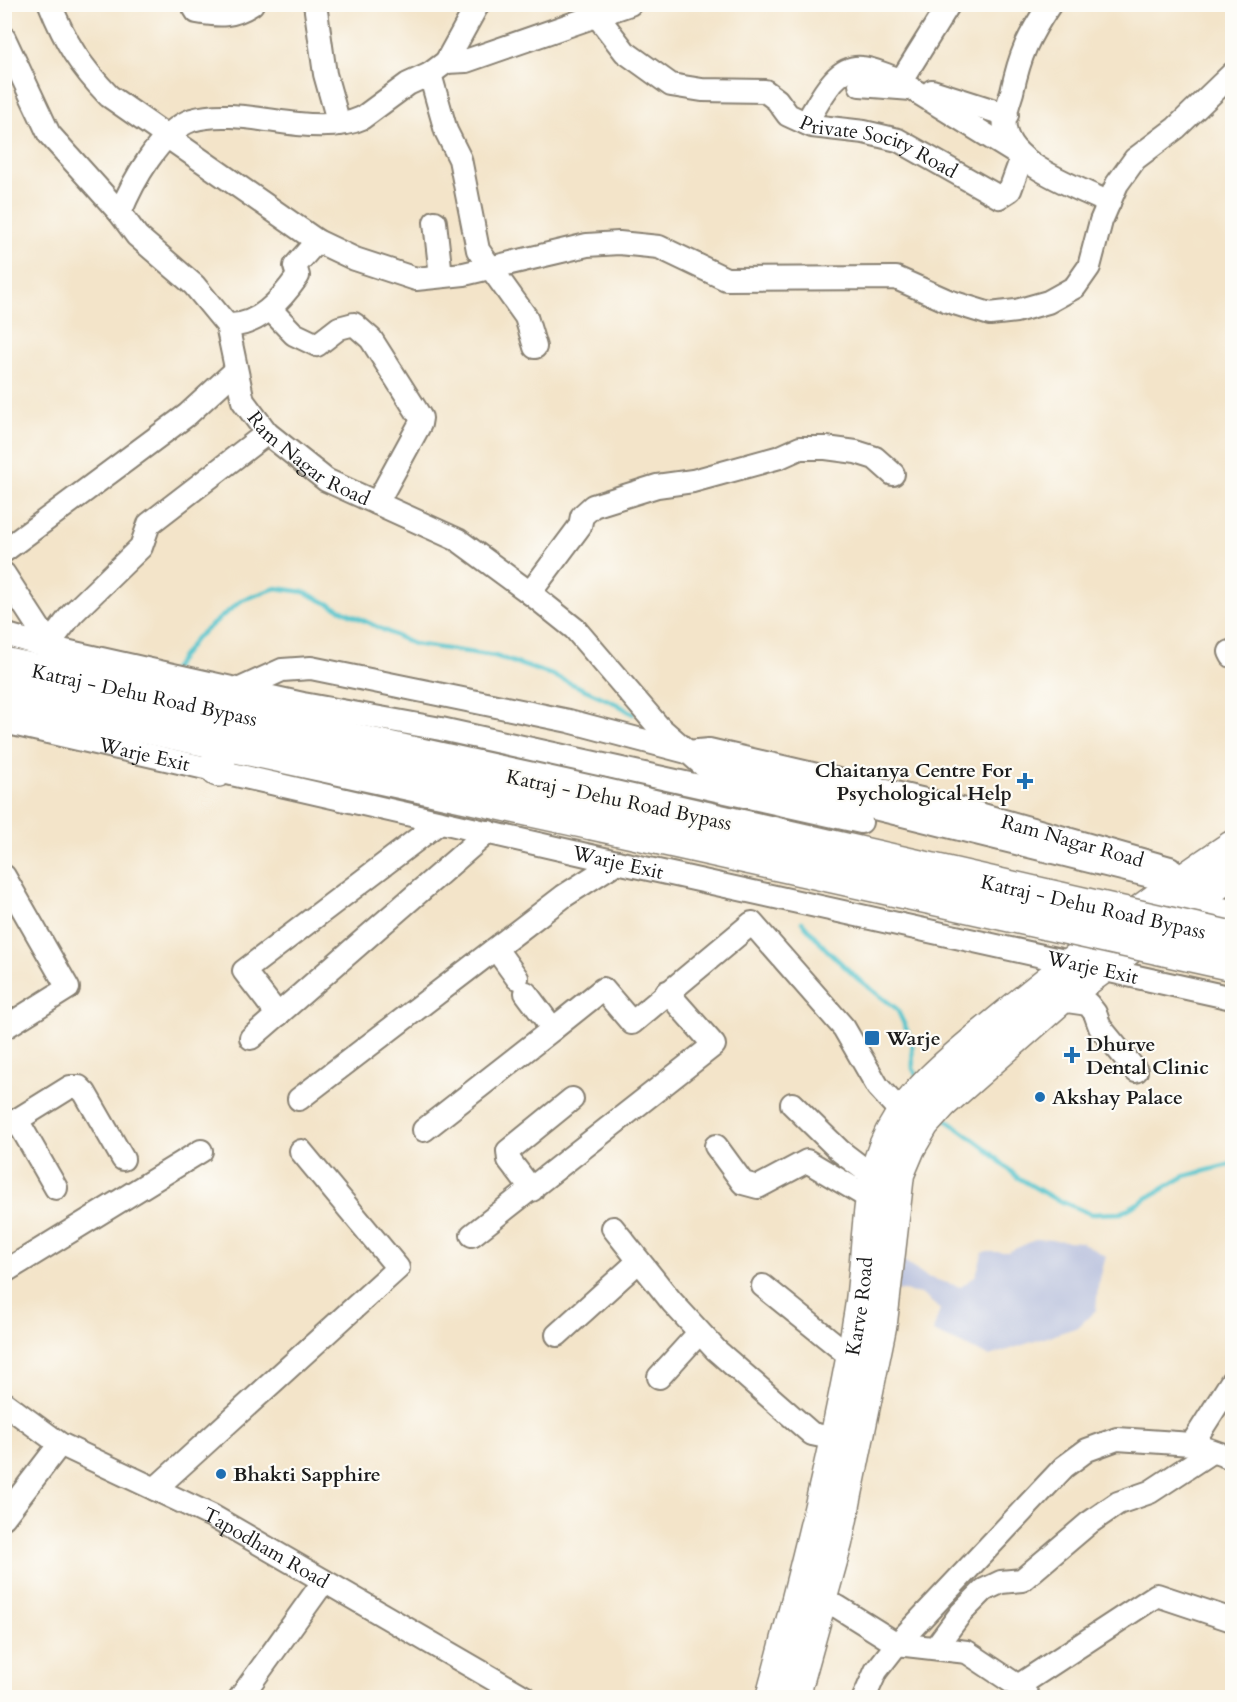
<svg xmlns="http://www.w3.org/2000/svg" width="1237" height="1702" font-family="Cardo,serif">
  <rect width="100%" height="100%" fill="#fdfcf7"/>
  <filter id="ink" filterUnits="userSpaceOnUse"><feTurbulence type="fractalNoise" baseFrequency=".0167" numOctaves="2"/><feDisplacementMap in="SourceGraphic" scale="12" xChannelSelector="R" yChannelSelector="G"/><feConvolveMatrix kernelMatrix="1 2 1 2 8 2 1 2 1" color-interpolation-filters="sRGB"/></filter>
  <filter id="wash" filterUnits="userSpaceOnUse"><feTurbulence type="fractalNoise" baseFrequency=".008" numOctaves="4" result="noise"/><feDisplacementMap in="SourceGraphic" scale="24" xChannelSelector="R" yChannelSelector="G"/><feGaussianBlur stdDeviation="1.35" result="paint"/><feColorMatrix in="noise" values="0 0 0 0 0 0 0 0 0 0 0 0 0 0 0 0 0 1.4 0 .05"/><feComposite in="paint" operator="in"/></filter>
  <g filter="url(#wash)">
    <rect width="100%" height="100%" fill="#f3e4c9"/>
    <!-- industrial -->
    <polygon fill="#bbc3de" points="1037,1239 1081,1242 1106,1256 1098,1286 1096,1310 1078,1327 989,1356 933,1332 940,1309 921,1294 897,1290 900,1258 927,1277 961,1287 976,1275 983,1252 1008,1252"/>
    <g fill="none" stroke-linecap="round" stroke-linejoin="round">
      <!-- stream -->
      <g stroke="#56c4cc" stroke-width="4.5">
        <polyline points="173,669 196,638 242,600 276,588 304,592 413,644 495,656 552,675 617,704 633,714"/>
        <polyline points="802,922 826,949 858,979 897,1009 912,1041 913,1069 919,1078"/>
        <polyline points="944,1118 984,1147 1017,1177 1053,1198 1091,1214 1121,1213 1185,1176 1232,1164"/>
      </g>
    </g>
  </g>
  <g filter="url(#ink)">
    <g fill="none" stroke-linecap="round" stroke-linejoin="round">
      <defs>
        <g id="minor">
          <path d="M 50,4 C 65,42 80,66 109,96 L 317,241 L 355,259 L 416,279 L 464,274 L 587,245 L 619,243 L 659,247 L 726,279 L 896,278 L 948,301 L 990,314 L 1016,311 L 1048,302 L 1075,287 L 1089,267 L 1101,221 L 1117,184 L 1135,159 L 1176,128 L 1232,74"/>
          <path d="M 192,4 L 197,12 C 219,16 232,17 252,4"/>
          <polyline points="315,4 325,74 339,124"/>
          <path id="s1" d="M 478,4 L 446,62 L 430,74 L 408,84 L 362,118 C 343,127 318,126 298,124 C 266,121 224,110 192,120 C 160,131 132,183 120,213 L 137,236 L 194,285 L 227,325 L 243,401 L 267,433 L 326,480 L 458,540 L 530,593 L 575,629 L 658,726 L 704,766 L 1179,883 L 1186,887"/>
          <path d="M 1050,4 C 1028,37 1020,54 1012,92 C 1009,102 1003,117 1005,128 C 1009,165 1080,188 1109,203"/>
          <path id="s2" d="M 598,17 L 625,52 L 671,85 L 702,90 L 765,91 L 777,100 L 788,115 L 812,126 L 864,132 L 898,140 L 999,197 L 1010,190 L 1022,157 L 912,89 L 860,85"/>
          <polyline points="4,38 49,134 120,213"/>
          <polyline points="446,62 466,61 630,4"/>
          <polyline points="430,74 446,131 460,159 478,250 526,317 535,347"/>
          <polyline points="901,81 949,4"/>
          <polyline points="932,91 1007,115"/>
          <path d="M 806,123 C 819,103 834,65 862,68 C 874,69 887,76 898,79"/>
          <polyline points="435,222 441,276"/>
          <polyline points="270,309 294,334 317,345 339,328 354,324 371,339 416,410 421,418 420,424 377,503"/>
          <path d="M 227,325 C 258,327 281,300 298,276 L 295,266 L 317,241"/>
          <polyline points="4,551 187,415 235,371"/>
          <polyline points="4,574 52,648 4,634"/>
          <polyline points="530,593 580,526 582,516 593,506 657,486 693,481 780,457 800,448 826,448 856,452 875,458 893,474"/>
          <polyline points="52,648 303,704 441,729 861,822"/>
          <polyline points="1230,652 1232,656"/>
          <polyline points="56,663 52,648 52,640 72,614 141,547 149,524 267,433"/>
          <path id="s3" d="M 238,693 L 240,689 L 282,670 L 311,668 L 569,721 L 687,752 L 709,750 L 951,806 L 1170,868"/>
          <path id="s4" d="M 4,722 L 617,862 L 1232,998"/>
          <polyline points="4,876 68,988 4,1028"/>
          <polyline points="1184,901 1232,911"/>
          <polyline points="496,949 517,978"/>
          <polyline points="1060,1000 1088,1004 1095,1013 1100,1027 1136,1071"/>
          <polyline points="278,1015 244,971 440,822"/>
          <polyline points="553,1029 603,989 632,1023 752,923 844,1028 878,1087 912,1124"/>
          <polyline points="251,1038 488,832"/>
          <polyline points="299,1099 564,896 617,862"/>
          <polyline points="792,1104 840,1151 874,1177"/>
          <polyline points="17,1120 56,1188"/>
          <polyline points="4,1128 70,1087 79,1087 85,1093 123,1159"/>
          <polyline points="424,1130 553,1029 526,993"/>
          <polyline points="716,1146 743,1183 758,1187 807,1161 871,1199"/>
          <polyline points="532,1190 509,1160 508,1151 572,1099"/>
          <polyline points="613,1228 672,1302 716,1350 812,1434 850,1442"/>
          <polyline points="472,1235 714,1045 667,992"/>
          <polyline points="4,1272 201,1151"/>
          <polyline points="763,1286 851,1357"/>
          <polyline points="557,1335 639,1261"/>
          <polyline points="659,1377 699,1333"/>
          <path id="s5" d="M 4,1403 L 60,1444 L 212,1516 L 526,1698"/>
          <polyline points="1192,1444 1232,1381"/>
          <polyline points="155,1489 398,1268 301,1151"/>
          <polyline points="4,1517 60,1444"/>
          <polyline points="806,1598 838,1607 897,1644 967,1652 1018,1686 1029,1698"/>
          <polyline points="935,1648 961,1613 984,1590 1001,1582 1022,1580 1089,1523 1118,1503 1150,1492 1211,1452"/>
          <polyline points="1018,1686 1157,1595 1232,1620"/>
          <polyline points="240,1698 324,1581"/>
          <polyline points="864,1698 876,1671 897,1644 1064,1467 1087,1450 1117,1439 1192,1444 1232,1458"/>
        </g>
        <g id="major">
          <path id="s6" d="M 771,1698 C 805,1571 837,1444 859,1315 C 869,1257 863,1185 890,1133 C 915,1086 960,1053 1001,1019 C 1075,958 1152,899 1232,846"/>
          <polyline points="794,1698 837,1543 882,1322 899,1174 910,1148 924,1124 943,1103 1060,1000 1232,874"/>
        </g>
        <g id="highway">
          <path id="s7" d="M 4,664 L 599,794"/>
          <polyline points="4,696 592,823"/>
          <polyline points="218,770 220,742"/>
        </g>
      </defs>
      <!-- minor casing -->
      <use href="#minor" stroke="#888072" stroke-width="26"/>
      <!-- major casing -->
      <use href="#major" stroke="#888072" stroke-width="33"/>
      <!-- highway casing -->
      <use href="#highway" stroke="#888072" stroke-width="36"/>
      <!-- minor -->
      <use href="#minor" stroke="#fff" stroke-width="22"/>
      <!-- major -->
      <use href="#major" stroke="#fff" stroke-width="30"/>
      <!-- highway -->
      <use href="#highway" stroke="#fff" stroke-width="33"/>
      <defs>
        <g id="highway-bridge">
          <path id="s8" d="M 599,794 L 1232,938"/>
          <polyline points="592,823 1232,964"/>
        </g>
      </defs>
      <!-- highway-bridge casing -->
      <use href="#highway-bridge" stroke="#888072" stroke-width="36" stroke-linecap="butt"/>
      <!-- highway-bridge -->
      <use href="#highway-bridge" stroke="#fff" stroke-width="33"/>
    </g>
  </g>
  <!-- markers -->
  <g fill="#1f6fb2" stroke="#fdfcf7" stroke-width="2">
    <path d="M1022 772h6v6h6v6h-6v6h-6v-6h-6v-6h6z"/>
    <rect x="864" y="1030" width="16" height="16" rx="3"/>
    <path d="M1069 1046h6v6h6v6h-6v6h-6v-6h-6v-6h6z"/>
    <circle cx="1040" cy="1097" r="6"/>
    <circle cx="221" cy="1474" r="6"/>
  </g>
  <g text-anchor="middle" dominant-baseline="central" stroke-width="4.5" stroke-linejoin="round" paint-order="stroke">
    <!-- street labels -->
    <g font-size="20" fill="#1c1c1c" stroke="#fdfcf7">
      <text stroke="none"><textPath href="#s2" startOffset="326">Private Socity Road</textPath></text>
      <text stroke="none"><textPath href="#s1" startOffset="782">Ram Nagar Road</textPath></text>
      <text stroke="none"><textPath href="#s7" startOffset="144">Katraj - Dehu Road Bypass</textPath></text>
      <text stroke="none"><textPath href="#s4" startOffset="144">Warje Exit</textPath></text>
      <text transform="translate(619 800) rotate(12)">Katraj - Dehu Road Bypass</text>
      <text stroke="none"><textPath href="#s3" startOffset="862">Ram Nagar Road</textPath></text>
      <text stroke="none"><textPath href="#s4" startOffset="630">Warje Exit</textPath></text>
      <text stroke="none"><textPath href="#s8" startOffset="507">Katraj - Dehu Road Bypass</textPath></text>
      <text stroke="none"><textPath href="#s4" startOffset="1116">Warje Exit</textPath></text>
      <text stroke="none"><textPath href="#s6" startOffset="402">Karve Road</textPath></text>
      <text stroke="none"><textPath href="#s5" startOffset="300">Tapodham Road</textPath></text>
    </g>
    <!-- poi labels -->
    <g font-size="20" font-weight="bold" fill="#1c1c1c" stroke="#fdfcf7" text-anchor="start">
      <text x="1012" y="770" text-anchor="end">Chaitanya Centre For<tspan x="1012" dy="23">Psychological Help</tspan></text>
      <text x="886" y="1038">Warje</text>
      <text x="1086" y="1044">Dhurve<tspan x="1086" dy="23">Dental Clinic</tspan></text>
      <text x="1052" y="1097">Akshay Palace</text>
      <text x="233" y="1474">Bhakti Sapphire</text>
    </g>
  </g>
  <!-- margin -->
  <rect width="1237" height="1702" fill="none" stroke="#fdfcf7" stroke-width="24"/>
</svg>
